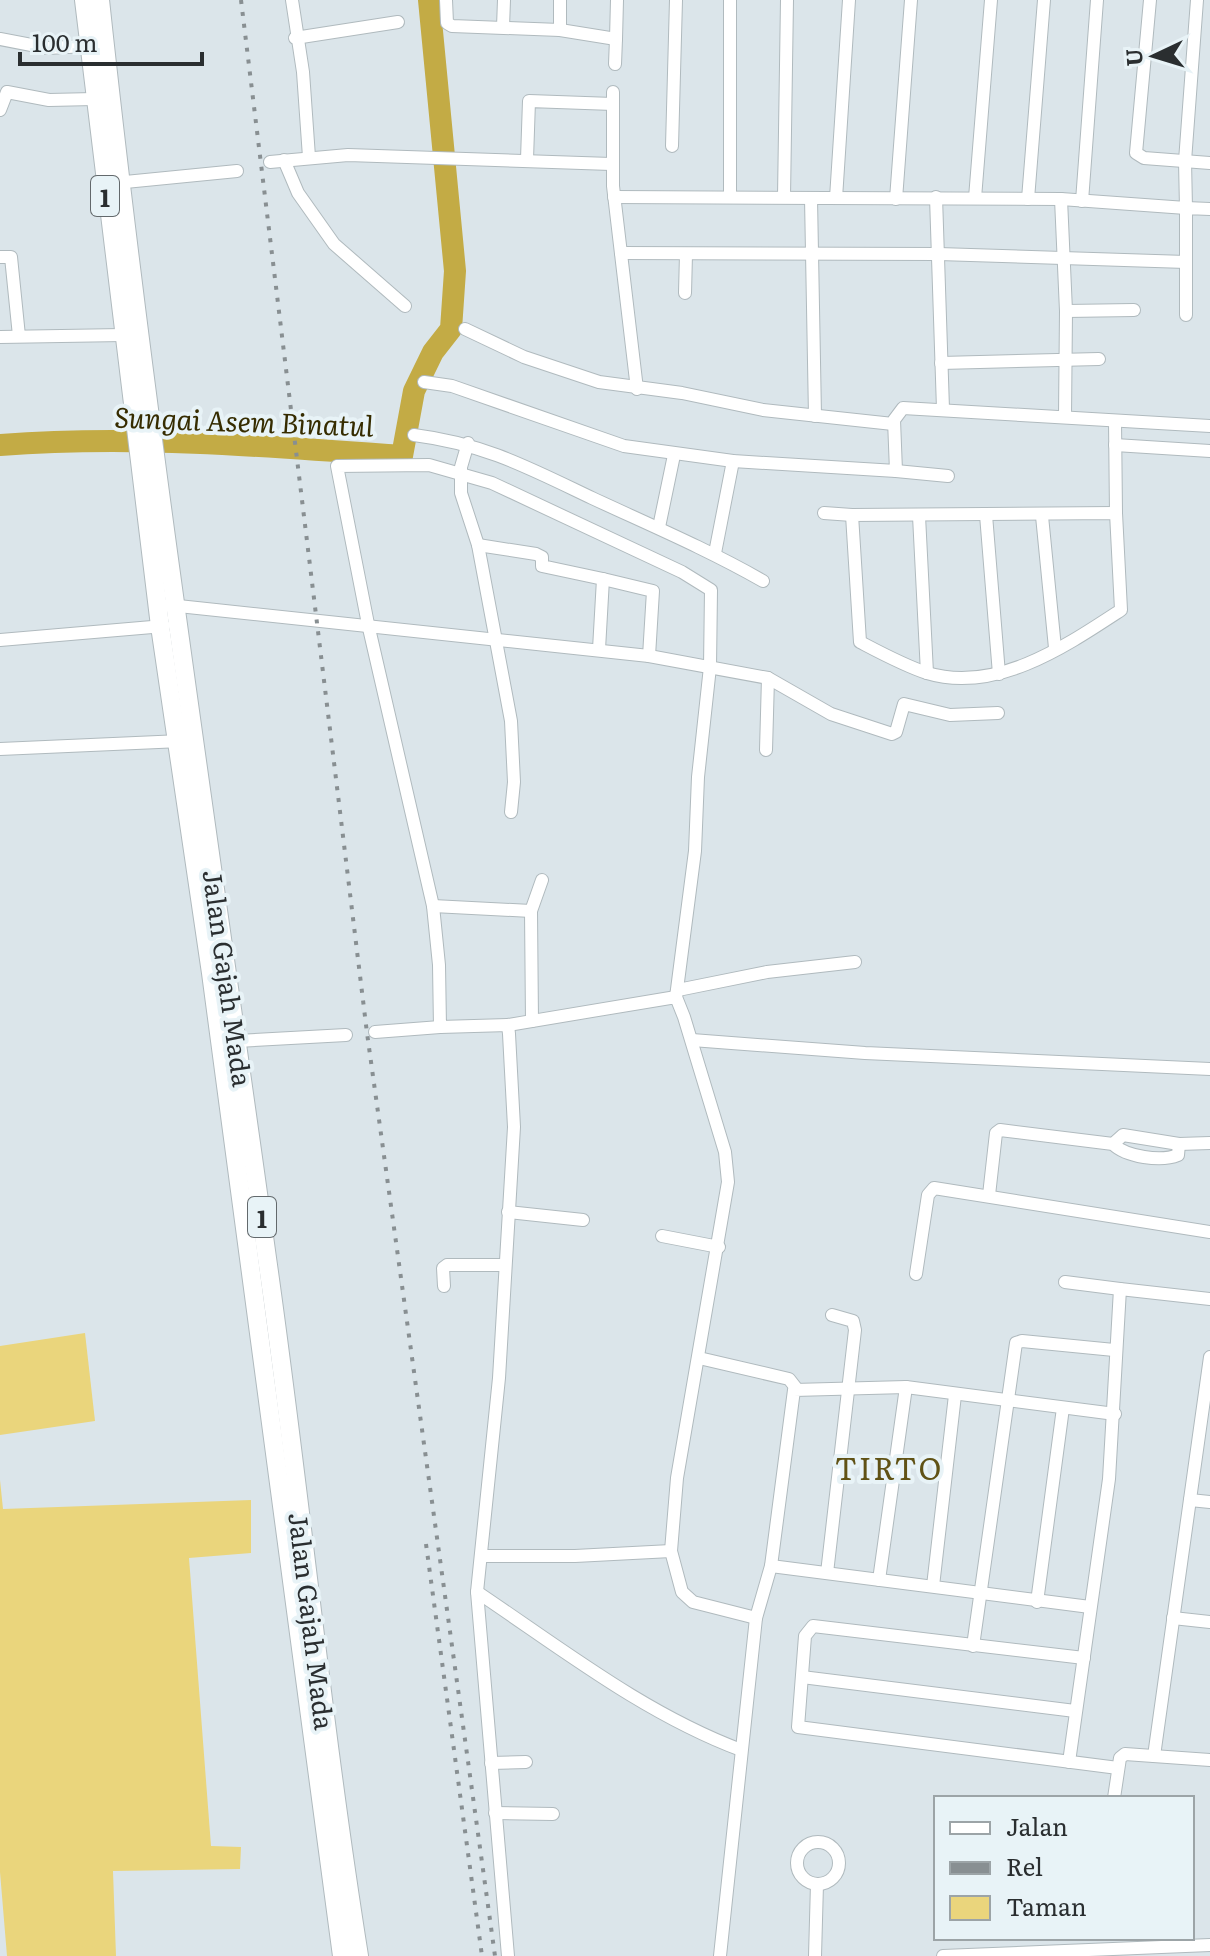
<svg xmlns="http://www.w3.org/2000/svg" width="1210" height="1956" font-family="Literata,serif">
  <rect width="100%" height="100%" fill="#dbe5ea"/>
  <!-- green -->
  <g fill="#ead57c">
    <polygon points="85,1333 95,1421 0,1435 0,1346"/>
    <polygon points="0,1480 3,1509 251,1500 251,1553 189,1558 211,1846 241,1847 240,1869 113,1871 116,1956 7,1956 0,1872"/>
  </g>
  <g fill="none" stroke-linecap="round" stroke-linejoin="round">
    <!-- river -->
    <path stroke="#c3ab45" stroke-width="22" d="M 0,445 C 133,435 269,446 402,456 L 414,391 L 433,352 L 451,329 L 455,271 L 429,0"/>
    <defs>
      <g id="minor">
        <polyline points="292,0 303,72 309,157"/>
        <polyline points="446,0 447,23 452,26 560,30 616,39 617,0"/>
        <polyline points="730,0 730,196"/>
        <polyline points="1150,0 1136,153 1144,158 1210,163"/>
        <polyline points="503,27 504,0"/>
        <polyline points="560,30 560,0"/>
        <polyline points="295,38 398,22"/>
        <polyline points="0,39 47,48 88,46"/>
        <polyline points="615,64 616,39"/>
        <polyline points="613,92 613,186 637,389"/>
        <polyline points="0,110 7,92 49,100 94,99"/>
        <polyline points="672,146 676,0"/>
        <polyline points="527,159 529,101 613,104"/>
        <polyline points="284,160 298,193 334,244 405,306"/>
        <polyline points="270,162 348,155 611,164"/>
        <polyline points="115,183 237,171"/>
        <polyline points="614,197 1061,199 1186,208 1185,161 1197,0"/>
        <polyline points="784,197 787,0"/>
        <polyline points="936,197 943,409"/>
        <polyline points="811,198 815,416"/>
        <polyline points="836,198 849,0"/>
        <polyline points="975,198 991,0"/>
        <polyline points="896,199 911,0"/>
        <polyline points="1028,199 1044,0"/>
        <polyline points="1061,199 1066,311 1065,416"/>
        <polyline points="1082,201 1097,0"/>
        <polyline points="621,253 939,254 1186,262"/>
        <polyline points="0,257 11,257 19,336"/>
        <polyline points="685,293 686,254"/>
        <polyline points="1066,311 1134,310"/>
        <polyline points="1186,315 1186,208 1210,209"/>
        <polyline points="465,329 524,357 599,382 682,393 763,410 893,424"/>
        <polyline points="0,337 123,335"/>
        <polyline points="941,363 1099,359"/>
        <polyline points="424,382 452,386 624,446 733,461 896,471 894,420 903,408 1210,426"/>
        <polyline points="1115,421 1116,513"/>
        <path d="M 414,435 C 485,444 529,468 592,498 C 650,525 707,549 763,581"/>
        <polyline points="468,443 461,467 461,493 478,545 511,721 514,782 511,812"/>
        <polyline points="1115,445 1210,451"/>
        <polyline points="896,471 948,476"/>
        <polyline points="824,513 852,515"/>
        <path d="M 1116,513 L 1121,610 C 1066,646 996,694 927,673 C 905,666 881,653 860,642 L 852,515 Z"/>
        <polyline points="986,515 999,674"/>
        <polyline points="919,516 927,673"/>
        <polyline points="1042,516 1055,648"/>
        <polyline points="659,527 674,455"/>
        <polyline points="478,545 536,554 542,557 542,566 603,579 599,649"/>
        <polyline points="715,553 733,461"/>
        <polyline points="603,579 653,591 649,656"/>
        <polyline points="169,605 649,656 768,678 831,714 892,734 896,732 904,704 950,715 998,713"/>
        <polyline points="0,640 164,626"/>
        <polyline points="0,749 181,741"/>
        <polyline points="766,750 768,678"/>
        <polyline points="433,906 531,911"/>
        <polyline points="678,990 767,972 855,962"/>
        <polyline points="532,1021 531,911 542,880"/>
        <polyline points="508,1025 676,997 684,1017 725,1152 728,1182 677,1478 671,1551 682,1592 693,1602 756,1618"/>
        <polyline points="375,1032 440,1027"/>
        <polyline points="692,1040 865,1053 1210,1069"/>
        <polyline points="237,1041 346,1035"/>
        <polyline points="1113,1144 1123,1135 1179,1144 1210,1143"/>
        <path d="M 989,1195 L 996,1133 L 1000,1130 L 1113,1144 C 1126,1157 1161,1162 1178,1155 L 1179,1144"/>
        <polyline points="508,1212 583,1220"/>
        <polyline points="662,1236 719,1247"/>
        <polyline points="916,1274 928,1195 934,1188 1210,1232"/>
        <polyline points="1065,1282 1120,1289"/>
        <polyline points="444,1286 443,1268 447,1265 504,1265"/>
        <polyline points="699,1358 789,1379 796,1388"/>
        <polyline points="1190,1500 1210,1502"/>
        <polyline points="483,1556 575,1556 671,1551"/>
        <polyline points="771,1566 1090,1607"/>
        <polyline points="827,1573 855,1330 853,1321 832,1315"/>
        <polyline points="879,1580 906,1387"/>
        <polyline points="933,1586 955,1395"/>
        <path d="M 477,1592 C 562,1649 645,1714 741,1750"/>
        <polyline points="1037,1602 1063,1408"/>
        <polyline points="1173,1618 1210,1622"/>
        <polyline points="973,1646 1016,1343 1022,1341 1114,1350"/>
        <polyline points="1084,1658 813,1626 805,1636 798,1727 1118,1768"/>
        <polyline points="802,1677 1075,1711"/>
        <polyline points="1154,1756 1210,1357"/>
        <polyline points="1069,1762 1109,1479 1120,1289 1210,1299"/>
        <polyline points="491,1763 526,1762"/>
        <polyline points="1114,1798 1120,1758 1125,1754 1210,1760"/>
        <polyline points="495,1813 553,1814"/>
        <circle cx="818" cy="1863" r="21"/>
        <polyline points="508,1956 477,1592 499,1378 514,1127 509,1034 508,1025 440,1027 439,965 433,906 368,624 337,466 429,465 492,483 682,572 711,590 710,667 698,777 695,851 676,997"/>
        <polyline points="720,1956 756,1618 771,1566 794,1390 906,1387 1115,1414"/>
        <polyline points="815,1956 817,1884"/>
        <polyline points="943,1956 1210,1945"/>
      </g>
      <g id="highway">
        <polyline points="84,0 160,626 211,973 342,1956"/>
        <path d="M 100,0 C 145,421 209,839 267,1258 C 300,1490 322,1724 359,1956"/>
      </g>
    </defs>
    <!-- minor casing -->
    <use href="#minor" stroke="#b0babe" stroke-width="14"/>
    <!-- highway casing -->
    <use href="#highway" stroke="#b0babe" stroke-width="20"/>
    <!-- minor -->
    <use href="#minor" stroke="#fff" stroke-width="12"/>
    <!-- highway -->
    <use href="#highway" stroke="#fff" stroke-width="18"/>
    <!-- rail -->
    <g stroke="#888f92" stroke-width="4" stroke-dasharray="4 8" stroke-linecap="butt">
      <polyline points="241,0 367,1033 495,1956"/>
      <polyline points="426,1544 482,1956"/>
    </g>
  </g>
  <g text-anchor="middle" dominant-baseline="central" stroke-width="8" stroke-linejoin="round" paint-order="stroke">
    <!-- shield labels -->
    <g fill="#e8f3f7" stroke="#63696c" stroke-width="2">
      <rect x="91" y="176" width="28" height="40" rx="6"/>
      <rect x="248" y="1197" width="28" height="40" rx="6"/>
    </g>
    <g font-size="24" font-weight="bold" fill="#2a2e30">
      <text x="105" y="196">1</text>
      <text x="262" y="1217">1</text>
    </g>
    <!-- street labels -->
    <g font-size="26" fill="#2a2e30" stroke="#e8f3f7">
      <text transform="translate(229 978) rotate(82)">Jalan Gajah Mada</text>
      <text transform="translate(313 1621) rotate(83)">Jalan Gajah Mada</text>
    </g>
    <!-- water labels -->
    <g font-size="28" font-style="italic" fill="#362c00" stroke="#e8f3f7">
      <text transform="translate(244 420) rotate(2)">Sungai Asem Binatul</text>
    </g>
    <!-- quarter labels -->
    <g font-size="30" letter-spacing="2" fill="#605215" stroke="#e8f3f7">
      <text x="889" y="1467">TIRTO</text>
    </g>
  </g>
  <!-- legend -->
  <rect x="934" y="1796" width="260" height="144" fill="#e8f3f7" stroke="#9ca4a7" stroke-width="2"/>
  <rect x="950" y="1822" width="40" height="12" fill="#ffffff" stroke="#9ca4a7" stroke-width="2"/>
  <text x="1006" y="1836" font-size="24" fill="#2a2e30">Jalan</text>
  <rect x="950" y="1862" width="40" height="12" fill="#888f92" stroke="#9ca4a7" stroke-width="2"/>
  <text x="1006" y="1876" font-size="24" fill="#2a2e30">Rel</text>
  <rect x="950" y="1896" width="40" height="24" fill="#ead57c" stroke="#9ca4a7" stroke-width="2"/>
  <text x="1006" y="1916" font-size="24" fill="#2a2e30">Taman</text>
  <!-- north arrow -->
  <g transform="translate(1154 56) rotate(266)" stroke="#e8f3f7" stroke-width="6" paint-order="stroke">
  <path d="M0-6L14 30L0 20L-14 30Z" fill="#2a2e30"/>
  <text y="-12" font-size="22" font-weight="bold" text-anchor="middle" fill="#2a2e30">U</text>
  </g>
  <!-- scale -->
  <path d="M20 52v12h182v-12" fill="none" stroke="#2a2e30" stroke-width="4"/>
  <text x="32" y="52" font-size="24" fill="#2a2e30" stroke="#e8f3f7" stroke-width="6" paint-order="stroke">100 m</text>
</svg>
